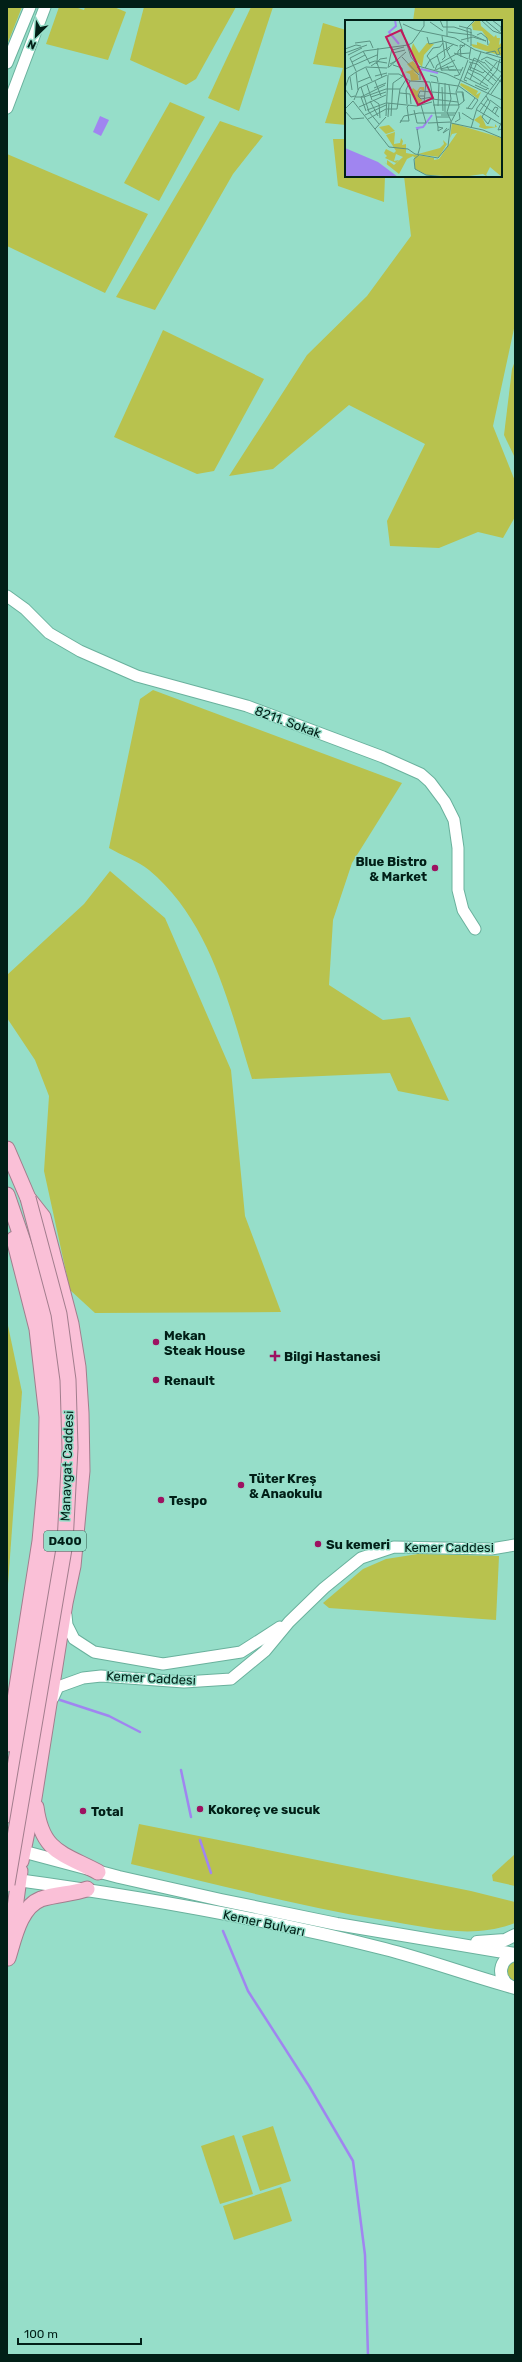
<svg xmlns="http://www.w3.org/2000/svg" width="522" height="2362" font-family="Rubik,sans-serif">
  <rect width="100%" height="100%" fill="#96dec9"/>
  <!-- green -->
  <g fill="#b8c24e">
    <polygon points="7,7 22,7 7,45"/>
    <polygon points="59,7 75,7 84,10 85,7 114,7 126,12 108,60 46,44"/>
    <polygon points="144,7 236,7 196,79 186,85 130,60"/>
    <polygon points="251,7 273,7 239,111 208,98"/>
    <polygon points="415,7 515,7 515,324 493,426 515,481 515,517 503,538 478,532 439,548 390,546 387,521 425,444 349,405 273,469 229,476 307,355 367,296 411,236 404,176 501,176 501,21 413,21"/>
    <polygon points="323,23 346,30 346,125 325,123 343,68 313,64"/>
    <polygon points="170,102 205,117 159,201 124,183"/>
    <polygon points="220,121 263,136 233,174 155,310 116,297"/>
    <polygon points="333,139 346,139 346,176 385,176 384,202 338,186"/>
    <polygon points="7,154 148,214 105,293 7,246"/>
    <polygon points="163,330 264,379 214,471 197,474 114,437"/>
    <polygon points="515,361 515,458 504,435 512,369"/>
    <path d="M 153,690 L 402,783 L 352,863 L 333,920 L 329,985 L 383,1020 L 410,1017 L 449,1101 L 398,1091 L 390,1073 L 252,1079 C 229,1005 211,922 149,870 C 138,861 121,855 109,848 L 140,699 Z"/>
    <polygon points="110,871 165,918 231,1070 245,1216 281,1312 95,1313 70,1290 44,1171 49,1096 35,1060 7,1018 7,975 84,904"/>
    <polygon points="7,1321 22,1392 7,1598"/>
    <polygon points="418,1554 499,1556 496,1620 329,1608 323,1603 363,1569 386,1559"/>
    <path d="M 139,1824 L 471,1891 L 515,1902 L 515,1923 C 472,1940 427,1927 383,1920 C 298,1906 215,1884 131,1864 Z"/>
    <polygon points="515,1854 515,1886 493,1881 492,1875"/>
    <path d="M 515,1961 L 515,1982 L 508,1977 C 506,1970 507,1964 515,1961 Z"/>
    <polygon points="273,2126 291,2181 260,2191 242,2136"/>
    <polygon points="234,2135 253,2194 220,2204 201,2146"/>
    <polygon points="281,2187 292,2221 234,2240 223,2206"/>
  </g>
  <!-- water -->
  <polygon fill="#a085f0" points="100,116 109,120 101,136 93,132"/>
  <g fill="none" stroke-linecap="round" stroke-linejoin="round">
    <!-- stream -->
    <g stroke="#a085f0" stroke-width="2.5">
      <polyline points="57,1699 109,1716 140,1732"/>
      <polyline points="181,1770 191,1817"/>
      <polyline points="200,1840 211,1873"/>
      <polyline points="223,1931 248,1991 309,2086 353,2161 365,2255 368,2355"/>
    </g>
    <defs>
      <g id="tertiary">
        <polyline points="7,63 30,7"/>
        <polyline points="7,108 45,7"/>
        <polyline points="7,596 25,609 49,633 80,651 137,676 247,706 383,757 421,774 430,782 445,802 454,820 458,848 458,890 463,910 475,929"/>
        <polyline points="66,1615 67,1625 74,1639 94,1652 163,1664 241,1652 280,1627"/>
        <polyline points="53,1698 58,1687 83,1678 101,1676 184,1682 231,1679 265,1651 289,1622 324,1588 361,1558 394,1547 491,1549 515,1545"/>
      </g>
      <g id="secondary">
        <polyline points="14,1849 119,1877 221,1900 337,1924 515,1954"/>
        <path d="M 10,1879 C 136,1896 262,1918 385,1949 C 428,1960 471,1976 515,1988"/>
        <polyline points="477,1942 505,1940 515,1935"/>
        <path d="M 510,1986 C 496,1978 499,1958 515,1955"/>
      </g>
      <g id="trunk">
        <polyline points="7,1149 28,1198 43,1217 71,1324 78,1367 81,1413 82,1471 73,1566 65,1603 34,1798 21,1861"/>
        <polyline points="7,1195 45,1306 57,1382 58,1447 53,1539 7,1815"/>
        <polyline points="8,1744 40,1541 46,1476 47,1417 37,1329 14,1239"/>
        <path d="M 36,1807 C 42,1852 62,1853 98,1872"/>
        <polyline points="12,1930 20,1871"/>
        <path d="M 8,1958 C 14,1939 20,1907 41,1899 C 56,1894 72,1894 87,1889"/>
      </g>
    </defs>
    <!-- tertiary casing -->
    <use href="#tertiary" stroke="#6ab19d" stroke-width="13"/>
    <!-- secondary casing -->
    <use href="#secondary" stroke="#6ab19d" stroke-width="14"/>
    <!-- trunk casing -->
    <use href="#trunk" stroke="#a27d8d" stroke-width="17"/>
    <!-- tertiary -->
    <use href="#tertiary" stroke="#fff" stroke-width="11"/>
    <!-- secondary -->
    <use href="#secondary" stroke="#fff" stroke-width="12"/>
    <!-- trunk -->
    <use href="#trunk" stroke="#fac0d7" stroke-width="15"/>
    <defs>
      <polyline id="trunk-bridge" points="7,1884 65,1543 70,1448 68,1380 59,1314 28,1198"/>
    </defs>
    <!-- trunk-bridge casing -->
    <use href="#trunk-bridge" stroke="#a27d8d" stroke-width="17" stroke-linecap="butt"/>
    <!-- trunk-bridge -->
    <use href="#trunk-bridge" stroke="#fac0d7" stroke-width="15"/>
  </g>
  <!-- markers -->
  <g fill="#9d1261" stroke="#96dec9" stroke-width="1.5">
    <circle cx="435" cy="868" r="4"/>
    <circle cx="156" cy="1342" r="4"/>
    <path d="M273 1350h4v4h4v4h-4v4h-4v-4h-4v-4h4z"/>
    <circle cx="156" cy="1380" r="4"/>
    <circle cx="241" cy="1485" r="4"/>
    <circle cx="161" cy="1500" r="4"/>
    <circle cx="318" cy="1544" r="4"/>
    <circle cx="200" cy="1809" r="4"/>
    <circle cx="83" cy="1811" r="4"/>
  </g>
  <g text-anchor="middle" dominant-baseline="central" stroke-width="3" stroke-linejoin="round" paint-order="stroke">
    <!-- shield labels -->
    <rect fill="#96dec9" stroke="#2e584c" stroke-width="1" x="44" y="1531" width="42" height="20" rx="3"/>
    <g font-size="12" font-weight="bold" fill="#011f17">
      <text x="65" y="1541">D400</text>
    </g>
    <!-- street labels -->
    <g font-size="13" fill="#011f17" stroke="#96dec9">
      <text transform="translate(288 722) rotate(20)">8211. Sokak</text>
      <text transform="translate(67 1466) rotate(-88)">Manavgat Caddesi</text>
      <text x="449" y="1547">Kemer Caddesi</text>
      <text transform="translate(151 1678) rotate(3)">Kemer Caddesi</text>
      <text transform="translate(264 1923) rotate(12)">Kemer Bulvarı</text>
    </g>
    <!-- poi labels -->
    <g font-size="13" font-weight="bold" fill="#011f17" stroke="#96dec9" text-anchor="start">
      <text x="427" y="861" text-anchor="end">Blue Bistro<tspan x="427" dy="15">&amp; Market</tspan></text>
      <text x="164" y="1335">Mekan<tspan x="164" dy="15">Steak House</tspan></text>
      <text x="284" y="1356">Bilgi Hastanesi</text>
      <text x="164" y="1380">Renault</text>
      <text x="249" y="1478">Tüter Kreş<tspan x="249" dy="15">&amp; Anaokulu</tspan></text>
      <text x="169" y="1500">Tespo</text>
      <text x="326" y="1544">Su kemeri</text>
      <text x="208" y="1809">Kokoreç ve sucuk</text>
      <text x="91" y="1811">Total</text>
    </g>
  </g>
  <!-- overview -->
  <g transform="translate(345 20)">
    <rect width="157" height="157" fill="#96dec9"/>
    <path d="M 131,0 L 135,0 L 136,6 L 149,17 L 151,15 L 152,18 L 155,18 L 154,25 L 157,22 L 157,36 L 128,27 L 126,24 L 132,25 L 132,22 L 143,26 L 145,22 L 137,11 L 128,10 L 127,5 L 124,7 ZM 68,23 L 74,33 L 82,23 L 89,24 L 79,35 L 77,47 L 69,38 L 66,31 ZM 68,41 L 75,50 L 73,54 L 67,51 L 73,55 L 74,60 L 66,61 L 65,54 L 60,52 L 67,50 L 62,44 ZM 116,63 L 123,66 L 122,69 L 123,66 L 133,71 L 131,75 L 136,72 L 133,79 L 115,65 ZM 75,67 L 79,67 L 79,71 L 75,69 L 73,74 L 78,82 L 76,81 L 73,86 L 65,72 L 68,68 L 72,71 ZM 136,95 L 141,106 L 150,107 L 150,104 L 152,107 L 140,109 L 134,107 L 135,104 L 129,100 ZM 107,103 L 157,118 L 157,157 L 145,147 L 141,155 L 143,157 L 138,154 L 117,157 L 82,155 L 70,149 L 70,138 L 68,136 L 62,139 L 54,154 L 39,142 L 42,144 L 42,140 L 49,145 L 58,137 L 51,134 L 49,141 L 54,140 L 51,143 L 40,138 L 42,136 L 39,133 L 41,129 L 49,133 L 51,131 L 41,115 L 50,112 L 49,124 L 55,123 L 56,118 L 58,121 L 57,125 L 61,124 L 61,133 L 89,138 L 89,140 L 94,139 L 112,113 L 107,114 L 105,118 ZM 44,105 L 50,111 L 41,114 L 34,107 ZM 98,120 L 102,124 L 94,137 L 73,134 L 95,128 L 99,124 Z" fill="#b8c24e"/>
    <path d="M 0,128 L 33,142 L 53,157 L 0,157 Z" fill="#a085f0"/>
    <path fill="none" stroke="#a085f0" stroke-width="2" d="M 50,0 L 51,6 L 44,12 L 54,24M 76,49 L 93,53M 73,110 L 72,108 L 78,107 L 87,95"/>
    <path fill="none" stroke="#5a9282" stroke-width="1" d="M 54,0 L 66,37 L 73,46 L 102,54 L 157,80M 95,0 L 98,7 L 109,7 L 127,13M 136,0 L 148,11 L 157,14M 140,0 L 157,14M 147,0 L 156,7 L 156,11M 85,2 L 98,11M 58,4 L 71,10 L 110,18 L 130,30 L 157,38M 114,6 L 126,9 L 126,26M 103,12 L 127,15M 127,15 L 141,21M 132,15 L 136,13 L 142,18 L 143,25M 97,16 L 100,37 L 97,40M 102,16 L 102,0M 82,17 L 84,24 L 98,21 L 113,26M 116,20 L 128,17 L 141,21M 101,22 L 102,31 L 105,28M 123,22 L 122,8 L 130,0M 10,23 L 25,21 L 28,28M 63,25 L 67,23 L 79,6 L 79,0M 0,29 L 11,25 L 16,26M 47,30 L 59,27M 18,31 L 25,44M 19,31 L 63,25M 102,31 L 115,55M 0,33 L 22,25M 48,33 L 60,30M 109,33 L 123,39M 141,33 L 150,31 L 152,35M 112,34 L 125,33M 3,35 L 17,28M 152,35 L 155,34 L 153,29 L 157,27M 57,37 L 74,55M 116,37 L 115,25 L 120,26M 124,39 L 134,42 L 157,63M 124,39 L 126,27M 136,40 L 142,37 L 157,43M 140,40 L 157,53M 7,42 L 20,35M 124,42 L 132,44 L 151,61M 139,42 L 147,51M 24,43 L 30,41 L 42,43M 32,43 L 37,57M 31,44 L 35,39 L 42,38M 45,44 L 51,41 L 50,35M 48,45 L 57,48 L 58,56M 26,46 L 32,42 L 33,28M 102,46 L 104,50 L 117,50M 44,47 L 61,32M 72,47 L 75,50 L 75,60M 125,47 L 138,53 L 140,51M 21,48 L 27,61M 43,48 L 47,28M 80,48 L 85,40 L 82,36 L 88,28 L 95,27 L 98,23M 89,48 L 85,40 L 92,36M 0,49 L 32,35M 95,49 L 109,46M 123,49 L 136,55 L 148,65M 90,50 L 92,45 L 113,33 L 113,31 L 120,24M 91,50 L 110,40M 97,50 L 111,50M 125,50 L 129,38 L 139,43M 11,51 L 5,38 L 19,31M 97,51 L 92,35 L 109,24M 11,52 L 21,47 L 42,48M 11,52 L 13,70M 122,52 L 143,66M 43,54 L 54,54 L 65,61 L 85,62M 85,55 L 92,57 L 93,62M 30,56 L 42,53M 109,56 L 114,55 L 118,47M 5,57 L 7,70M 120,57 L 144,69M 125,60 L 136,32M 30,61 L 36,76M 122,61 L 119,60 L 126,43M 143,61 L 152,50 L 155,39M 13,62 L 25,57M 85,62 L 93,107 L 98,108 L 93,111 L 93,107M 86,62 L 113,66M 100,63 L 100,92M 135,64 L 152,42M 22,65 L 27,80M 104,65 L 106,79 L 102,92 L 106,101M 130,65 L 141,70 L 143,68M 114,66 L 133,80M 16,67 L 24,92 L 34,104M 97,67 L 98,91M 0,68 L 4,57 L 11,52M 29,68 L 41,63M 0,69 L 6,77 L 10,76M 112,72 L 118,72 L 119,81M 55,73 L 65,74 L 66,84M 146,74 L 157,58M 73,76 L 76,79 L 87,77M 79,76 L 73,76 L 75,71 L 111,74M 141,76 L 145,82 L 137,97 L 143,104 L 146,98M 11,77 L 19,77 L 41,69 L 55,69M 26,77 L 41,72M 87,79 L 113,82M 9,80 L 14,68 L 42,55M 28,80 L 34,84 L 35,98M 145,80 L 157,89M 25,81 L 33,96M 42,83 L 72,86 L 87,82M 79,83 L 81,61M 136,83 L 154,97M 62,84 L 61,70 L 65,61M 76,85 L 81,103M 88,85 L 113,85M 114,85 L 119,81 L 117,72M 93,86 L 94,63M 14,87 L 41,75M 121,88 L 127,89 L 133,80M 123,88 L 130,78M 0,89 L 8,81 L 44,127 L 63,129 L 70,134 L 93,138 L 103,126 L 106,102 L 114,87 L 111,72 L 123,40M 42,89 L 52,89 L 55,69 L 62,58M 22,90 L 41,83M 69,90 L 72,103 L 81,103M 132,90 L 157,105M 0,91 L 7,99 L 19,98M 21,91 L 16,77 L 40,65M 135,91 L 143,79M 147,92 L 150,87 L 153,88 L 150,94M 117,93 L 128,100M 20,95 L 41,85M 96,95 L 109,95M 41,96 L 43,55M 46,96 L 48,63 L 58,56M 43,97 L 44,83M 91,97 L 104,97M 23,99 L 41,89M 55,101 L 64,101 L 62,87 L 64,85M 157,101 L 153,110 L 157,109M 110,102 L 115,99 L 114,92M 55,103 L 59,96 L 74,93 L 111,93M 83,103 L 106,102M 106,103 L 138,110 L 157,118M 102,108 L 98,113 L 104,109M 126,108 L 132,88 L 157,54M 30,109 L 41,97M 72,109 L 75,127 L 73,134M 74,135 L 69,139 L 70,149 L 81,155 L 100,157M 119,157 L 141,157"/>
    <path fill="#c2185b" fill-opacity="0.15" stroke="#c2185b" stroke-width="2" d="M 56,10 L 88,78 L 73,85 L 41,17 Z"/>
    <rect width="157" height="157" fill="none" stroke="#011f17" stroke-width="2"/>
  </g>
  <!-- border -->
  <rect width="522" height="2362" fill="none" stroke="#011f17" stroke-width="16"/>
  <!-- north arrow -->
  <g transform="translate(36 36) rotate(205)" stroke="#96dec9" stroke-width="3" paint-order="stroke">
  <path d="M0-3L7 15L0 10L-7 15Z" fill="#011f17"/>
  <text y="-6" font-size="11" font-weight="bold" text-anchor="middle" fill="#011f17">N</text>
  </g>
  <!-- scale -->
  <path d="M18 2338v6h123v-6" fill="none" stroke="#011f17" stroke-width="2"/>
  <text x="24" y="2338" font-size="12" fill="#011f17" stroke="#96dec9" stroke-width="3" paint-order="stroke">100 m</text>
</svg>
